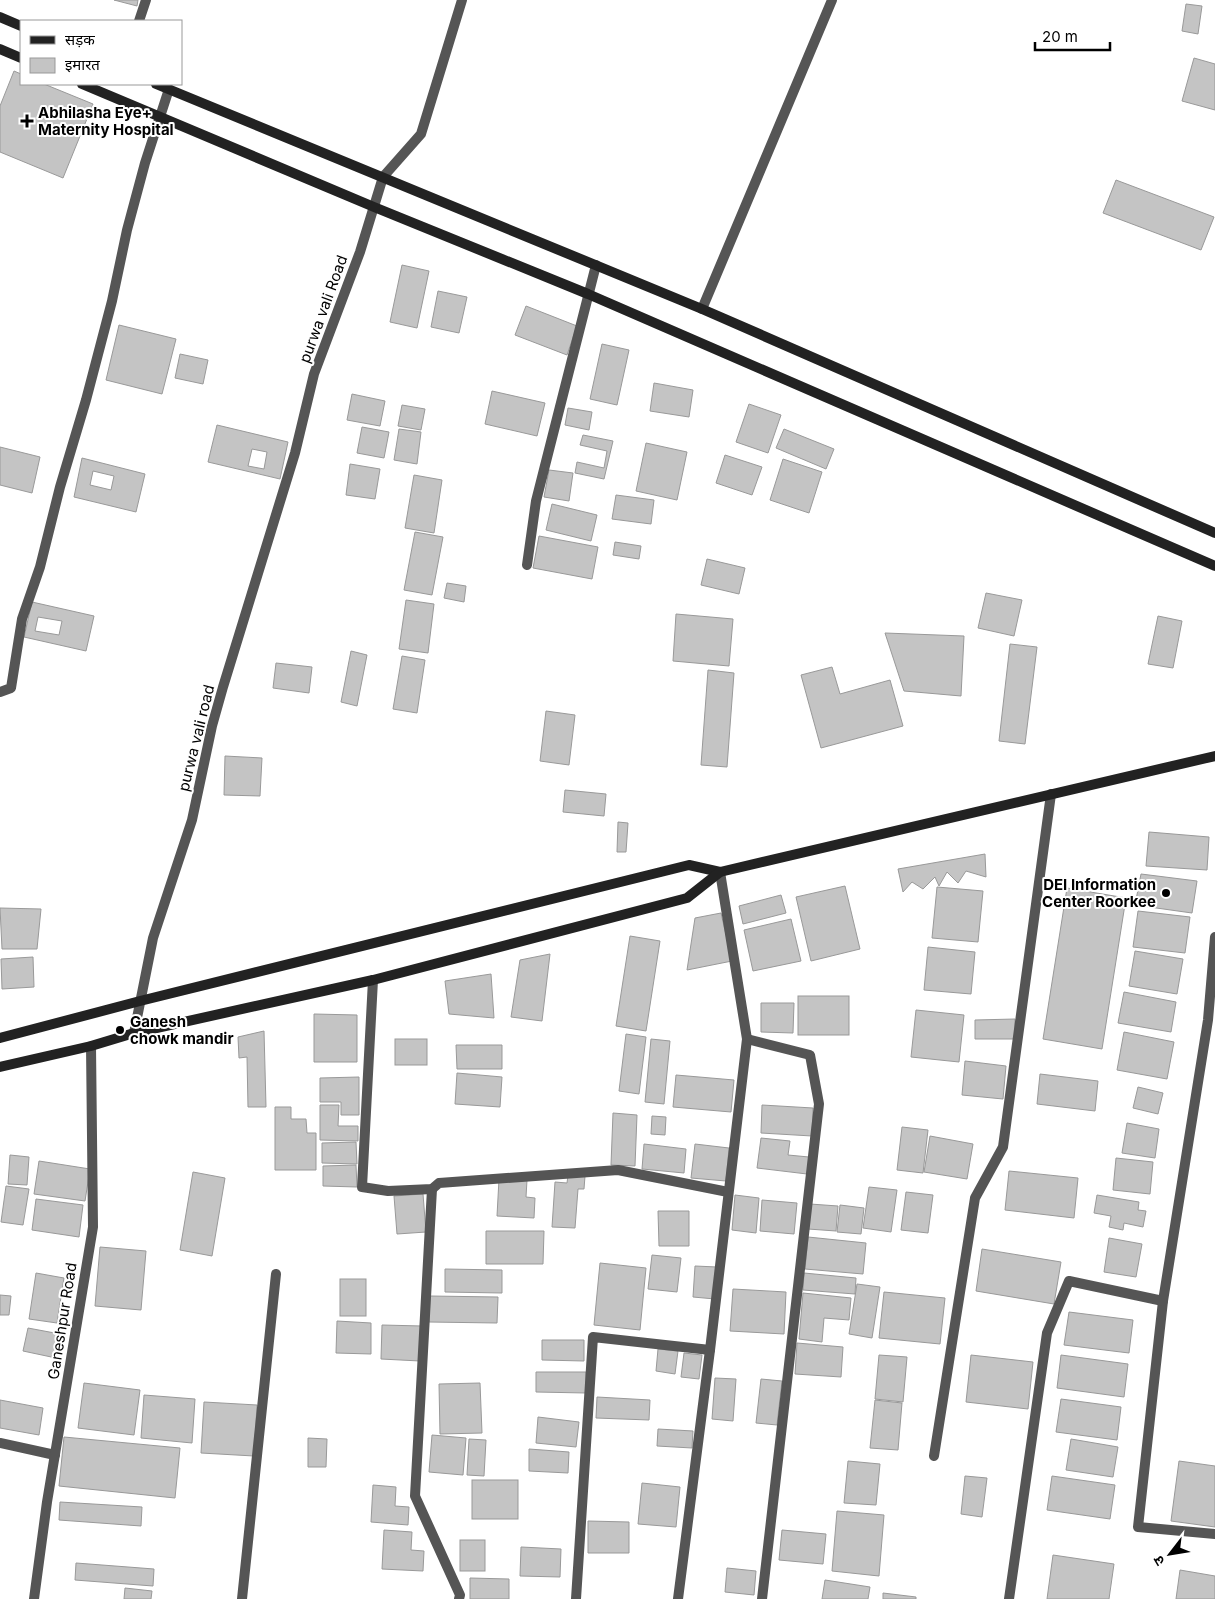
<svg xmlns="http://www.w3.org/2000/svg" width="1215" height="1599" font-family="Inter,'Noto Sans Devanagari',sans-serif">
  <rect width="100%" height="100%" fill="#fff"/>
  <!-- building -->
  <g fill="#c4c4c4" stroke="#999" fill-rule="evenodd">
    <polygon points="114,0 138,0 137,6"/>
    <polygon points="1186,4 1202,6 1198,34 1182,31"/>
    <polygon points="1194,58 1215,64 1215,110 1182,101"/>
    <polygon points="14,71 21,74 21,84 44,84 93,104 63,178 0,152 0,106"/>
    <polygon points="1116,180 1214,217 1201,250 1103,213"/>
    <polygon points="402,265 429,271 417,328 390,322"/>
    <polygon points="438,291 467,297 459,333 431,327"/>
    <polygon points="526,306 577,326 567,355 515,335"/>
    <polygon points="119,325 176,339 162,394 106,380"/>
    <polygon points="602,344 629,350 617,405 590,399"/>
    <polygon points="180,354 208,360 203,384 175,378"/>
    <polygon points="654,383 693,390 689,417 650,411"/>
    <polygon points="492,391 545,403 537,436 485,424"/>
    <polygon points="352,394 385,401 380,426 347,420"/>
    <polygon points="749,404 781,415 768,453 736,442"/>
    <polygon points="402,405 425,409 421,430 398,426"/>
    <polygon points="568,408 592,412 589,430 565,425"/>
    <path d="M 217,425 L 288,442 L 280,479 L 208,462 ZM 252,449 L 267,452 L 264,469 L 248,466 Z"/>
    <polygon points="362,427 389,432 384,458 357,453"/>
    <polygon points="399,429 421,432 417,464 394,460"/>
    <polygon points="784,429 834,449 826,469 776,448"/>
    <polygon points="583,435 613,441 604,479 575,473 577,462 604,468 607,451 580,445"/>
    <polygon points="646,443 687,452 677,500 636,491"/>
    <polygon points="0,447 40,457 32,493 0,485"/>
    <polygon points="725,455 762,467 752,495 716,483"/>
    <path d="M 82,458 L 145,474 L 136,512 L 74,497 ZM 93,471 L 114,476 L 111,490 L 90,485 Z"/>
    <polygon points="783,459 822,472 809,513 770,500"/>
    <polygon points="350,464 380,469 375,499 346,495"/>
    <polygon points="549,470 573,473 569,501 544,497"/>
    <polygon points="414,475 442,480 434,533 405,528"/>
    <polygon points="616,495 654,500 651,524 612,519"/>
    <polygon points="552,504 597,515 591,541 546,530"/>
    <polygon points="415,532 443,537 432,595 404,590"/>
    <polygon points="539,536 598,547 592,579 533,568"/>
    <polygon points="615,542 641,546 639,559 613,555"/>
    <polygon points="707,559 745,568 739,594 701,585"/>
    <polygon points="447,583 466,586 464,602 444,598"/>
    <polygon points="986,593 1022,600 1014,636 978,628"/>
    <polygon points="406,600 434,604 428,653 399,649"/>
    <path d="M 32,602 L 94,616 L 86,651 L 24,637 ZM 38,617 L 62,621 L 59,635 L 35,631 Z"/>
    <polygon points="676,614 733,619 729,666 673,661"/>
    <polygon points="1158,616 1182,621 1173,668 1148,664"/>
    <polygon points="885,633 964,636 961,696 904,691"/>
    <polygon points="1010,644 1037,647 1025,744 999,741"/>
    <polygon points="351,651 367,655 357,706 341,702"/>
    <polygon points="402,656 425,660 417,713 393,709"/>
    <polygon points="276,663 312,667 309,693 273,688"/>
    <polygon points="832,667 840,694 890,680 903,726 821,748 801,675"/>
    <polygon points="708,670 734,673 727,767 701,765"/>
    <polygon points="546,711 575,715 569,765 540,761"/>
    <polygon points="225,756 262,758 260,796 224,795"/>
    <polygon points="565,790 606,794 604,816 563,812"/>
    <polygon points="618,822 628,823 626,852 617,852"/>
    <polygon points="1149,832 1209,837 1207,870 1146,866"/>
    <polygon points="985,854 986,877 966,871 958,883 947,872 939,886 935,877 923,889 912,882 903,892 898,869"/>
    <polygon points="1141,874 1197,881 1192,913 1135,905"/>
    <polygon points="845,886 860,949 811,961 796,897"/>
    <polygon points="937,887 983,891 978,942 932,938"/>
    <polygon points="1067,888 1126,898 1102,1049 1043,1039"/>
    <polygon points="781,895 786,913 743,924 739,906"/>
    <polygon points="0,908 41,909 37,949 2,949"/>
    <polygon points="1138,911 1190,917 1185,953 1133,947"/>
    <polygon points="721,913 732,961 687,970 695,918"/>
    <polygon points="791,919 801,961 753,971 744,930"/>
    <polygon points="630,936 660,941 646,1031 616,1026"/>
    <polygon points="928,947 975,952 971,994 924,990"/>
    <polygon points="1135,951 1183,959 1177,994 1129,986"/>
    <polygon points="550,954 542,1021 511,1017 520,960"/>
    <polygon points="33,957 34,987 2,989 1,959"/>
    <polygon points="491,974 494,1018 449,1014 445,981"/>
    <polygon points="1124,992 1176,1002 1171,1032 1118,1023"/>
    <rect x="798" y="996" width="51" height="39"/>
    <polygon points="761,1003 794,1003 793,1033 761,1032"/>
    <polygon points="916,1010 964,1015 959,1062 911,1057"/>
    <polygon points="314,1014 357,1015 357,1062 314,1062"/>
    <polygon points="1015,1019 1015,1039 975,1039 975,1020"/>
    <polygon points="264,1031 266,1107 248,1107 247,1057 239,1058 238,1037"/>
    <polygon points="1124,1032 1174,1042 1167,1079 1117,1070"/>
    <polygon points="626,1034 646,1037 639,1094 619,1091"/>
    <rect x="395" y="1039" width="32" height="26"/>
    <polygon points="651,1039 670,1041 664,1104 645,1102"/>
    <polygon points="456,1045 502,1045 502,1069 457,1069"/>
    <polygon points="965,1061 1006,1066 1003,1099 962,1095"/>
    <polygon points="457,1073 502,1077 500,1107 455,1104"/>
    <polygon points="1040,1074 1098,1081 1095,1111 1037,1104"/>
    <polygon points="676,1075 734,1080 731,1112 673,1107"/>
    <polygon points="359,1077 359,1115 341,1115 341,1102 320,1102 320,1078"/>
    <polygon points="1138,1087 1163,1093 1158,1114 1133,1108"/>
    <polygon points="320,1105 339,1105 338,1126 358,1126 358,1141 320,1140"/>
    <polygon points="762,1105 813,1108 812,1136 761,1133"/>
    <polygon points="275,1107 291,1107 291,1119 306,1119 307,1133 316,1133 316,1170 275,1170"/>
    <polygon points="613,1113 637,1115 635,1166 611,1165"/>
    <polygon points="652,1116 666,1117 665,1135 651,1134"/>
    <polygon points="1127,1123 1159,1129 1155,1158 1122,1153"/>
    <polygon points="902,1127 928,1130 923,1173 897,1170"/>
    <polygon points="930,1136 973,1144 967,1179 924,1172"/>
    <polygon points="761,1138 790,1141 788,1155 809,1157 807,1174 757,1168"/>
    <polygon points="356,1142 357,1164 322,1163 322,1143"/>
    <polygon points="644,1144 686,1149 684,1173 642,1169"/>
    <polygon points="695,1144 729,1148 726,1181 691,1178"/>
    <polygon points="10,1155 29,1157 27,1185 8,1184"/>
    <polygon points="1116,1158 1153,1162 1150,1194 1113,1190"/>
    <polygon points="39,1161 90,1169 85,1201 34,1194"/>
    <polygon points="356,1165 357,1187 323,1186 323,1166"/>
    <polygon points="1009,1171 1078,1178 1074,1218 1005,1210"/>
    <polygon points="193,1172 225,1178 212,1256 180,1250"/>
    <polygon points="568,1175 585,1176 584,1189 578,1189 575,1228 552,1227 555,1182 567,1183"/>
    <polygon points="499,1179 527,1180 526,1197 535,1198 534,1218 497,1216"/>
    <polygon points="6,1186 29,1189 23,1225 1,1222"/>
    <polygon points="869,1187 897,1190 891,1232 863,1228"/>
    <polygon points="906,1192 933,1195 928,1233 901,1230"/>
    <polygon points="423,1194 426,1232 397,1234 394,1196"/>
    <polygon points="735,1195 759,1198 756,1233 732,1230"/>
    <polygon points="1097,1195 1139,1202 1138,1210 1146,1211 1143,1227 1124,1223 1123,1230 1109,1227 1111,1216 1094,1213"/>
    <polygon points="36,1199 83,1205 79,1237 32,1230"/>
    <polygon points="762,1200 797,1203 794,1234 760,1231"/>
    <polygon points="810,1204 838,1206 836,1231 808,1229"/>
    <polygon points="840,1205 864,1208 861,1234 837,1232"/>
    <polygon points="658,1211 689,1211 689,1246 659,1246"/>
    <polygon points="486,1231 544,1231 543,1264 486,1264"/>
    <polygon points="808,1237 866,1243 863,1274 805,1269"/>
    <polygon points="1109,1238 1142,1244 1136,1277 1104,1272"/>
    <polygon points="100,1247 146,1251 141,1310 95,1306"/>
    <polygon points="982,1249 1061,1262 1054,1304 976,1291"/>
    <polygon points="652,1255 681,1258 677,1292 648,1289"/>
    <polygon points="600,1263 646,1268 640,1330 594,1325"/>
    <polygon points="695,1266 717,1267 715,1299 693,1297"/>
    <polygon points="445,1269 502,1270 502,1293 445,1292"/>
    <polygon points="36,1273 64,1278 57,1323 29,1319"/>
    <polygon points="804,1273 856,1278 855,1294 803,1290"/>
    <rect x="340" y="1279" width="26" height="37"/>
    <polygon points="857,1284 880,1287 872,1338 849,1334"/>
    <polygon points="733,1289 786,1292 784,1334 730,1331"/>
    <polygon points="884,1292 945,1298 940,1344 879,1338"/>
    <polygon points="803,1293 851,1298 849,1320 824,1318 822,1342 799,1339"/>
    <polygon points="0,1295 11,1296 9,1315 0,1315"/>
    <polygon points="430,1296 498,1297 497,1323 429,1322"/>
    <polygon points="1069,1312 1133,1320 1129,1353 1064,1345"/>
    <polygon points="337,1321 371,1323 371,1354 336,1353"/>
    <polygon points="382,1325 422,1326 420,1361 381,1359"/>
    <polygon points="28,1328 60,1334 56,1358 23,1351"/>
    <polygon points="542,1340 584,1340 584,1361 542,1360"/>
    <polygon points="797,1343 843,1347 841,1377 795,1374"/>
    <polygon points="658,1349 678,1351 675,1374 656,1371"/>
    <polygon points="684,1353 702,1355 699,1379 681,1377"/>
    <polygon points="879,1355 907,1357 903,1402 875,1399"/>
    <polygon points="971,1355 1033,1362 1028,1409 966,1402"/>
    <polygon points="1061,1355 1128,1364 1124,1397 1057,1388"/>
    <polygon points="536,1372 586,1372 586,1393 536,1392"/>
    <polygon points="715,1378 736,1379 733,1421 712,1419"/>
    <polygon points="761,1379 782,1381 777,1425 756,1423"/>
    <polygon points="84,1383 140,1390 134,1435 78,1428"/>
    <polygon points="480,1383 482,1433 440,1434 439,1384"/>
    <polygon points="144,1395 195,1399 192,1443 141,1438"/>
    <polygon points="597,1397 650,1400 649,1420 596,1418"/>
    <polygon points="1061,1399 1121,1407 1117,1440 1056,1432"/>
    <polygon points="0,1400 43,1408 39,1435 0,1428"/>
    <polygon points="875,1400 902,1403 898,1450 870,1448"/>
    <polygon points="204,1402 257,1405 254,1456 201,1453"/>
    <polygon points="538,1417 579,1422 576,1447 536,1443"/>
    <polygon points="658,1429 693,1431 692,1448 657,1446"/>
    <polygon points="432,1435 466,1438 463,1475 429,1472"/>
    <polygon points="64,1437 180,1448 175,1498 59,1486"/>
    <polygon points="308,1438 327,1439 326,1467 308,1467"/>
    <polygon points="469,1439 486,1440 484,1476 467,1475"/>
    <polygon points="1071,1439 1118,1447 1113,1477 1066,1470"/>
    <polygon points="529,1449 569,1452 568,1473 529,1471"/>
    <polygon points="848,1461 880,1464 876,1505 844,1503"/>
    <polygon points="1179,1461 1215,1466 1215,1527 1171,1521"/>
    <polygon points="965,1476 987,1478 982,1517 961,1514"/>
    <polygon points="1052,1476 1115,1485 1110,1519 1047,1510"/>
    <rect x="472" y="1480" width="46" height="39"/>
    <polygon points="642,1483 680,1487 676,1527 638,1524"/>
    <polygon points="373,1485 396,1487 395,1506 409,1507 408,1525 371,1522"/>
    <polygon points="60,1502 142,1507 141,1526 59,1520"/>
    <polygon points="837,1511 884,1515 879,1576 832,1571"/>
    <polygon points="588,1521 629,1522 629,1553 588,1553"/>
    <polygon points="384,1530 412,1532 411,1550 424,1551 423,1571 382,1569"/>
    <polygon points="782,1530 826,1534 823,1564 779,1560"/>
    <rect x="460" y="1540" width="25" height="31"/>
    <polygon points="521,1547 561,1549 560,1577 520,1576"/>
    <polygon points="1053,1555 1114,1564 1109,1599 1047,1599"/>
    <polygon points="76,1563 154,1569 153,1586 75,1580"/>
    <polygon points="727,1568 756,1571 754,1595 725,1592"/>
    <polygon points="1180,1570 1215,1576 1215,1599 1176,1599"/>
    <polygon points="470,1578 509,1579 509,1599 470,1599"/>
    <polygon points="825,1580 870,1587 868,1599 822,1599"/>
    <polygon points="125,1588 152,1591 151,1599 124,1599"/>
    <polygon points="883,1593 916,1597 916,1599 883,1599"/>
  </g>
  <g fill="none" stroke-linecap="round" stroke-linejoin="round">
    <!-- minor -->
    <g stroke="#555" stroke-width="10">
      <polyline points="139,21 146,0"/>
      <polyline points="702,309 832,0"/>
      <polyline points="527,565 536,501 596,265"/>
      <polyline points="0,692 11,688 22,619 40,567 60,487 86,400 112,301 127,230 145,163 169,89"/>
      <polyline points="373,980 362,1187 388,1191 432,1189 439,1183 618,1170 728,1192"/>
      <polyline points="134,1033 153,938 192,820 212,726 223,687 295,453 314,374 360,252 383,177 421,134 462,0"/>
      <polyline points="747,1039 810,1055 819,1104 762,1599"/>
      <polyline points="432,1189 415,1496 460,1595 459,1599"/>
      <polyline points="1163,1301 1138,1527 1215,1534"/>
      <polyline points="0,1443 55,1455"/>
      <polyline points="934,1456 975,1198 1003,1147 1051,794"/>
      <polyline points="34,1599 47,1502 93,1227 91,1046"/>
      <polyline points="242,1599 276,1274"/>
      <polyline points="576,1599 593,1337 710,1350"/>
      <polyline points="678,1599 710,1350 747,1039 720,872"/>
      <polyline points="1009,1599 1047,1333 1069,1281 1163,1301 1208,1020 1215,937"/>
    </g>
    <!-- secondary -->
    <g stroke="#222" stroke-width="10">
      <polyline points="0,17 21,26"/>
      <polyline points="0,49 21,58"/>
      <polyline points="82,84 374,207 588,294 1215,566"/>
      <polyline points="156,84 702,309 1215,533"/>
      <polyline points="0,1038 140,1001 689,865 720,872"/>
      <polyline points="0,1067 91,1046 134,1033 373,980 687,898 720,872 1215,756"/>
    </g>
  </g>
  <!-- markers -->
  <g fill="#000" stroke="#fff" stroke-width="2">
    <path d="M24.5 113.5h5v5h5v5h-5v5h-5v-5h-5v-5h5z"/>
    <circle cx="1166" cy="893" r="5"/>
    <circle cx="120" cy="1030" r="5"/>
  </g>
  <g text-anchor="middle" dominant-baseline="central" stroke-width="4" stroke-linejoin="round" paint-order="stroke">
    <!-- poi labels -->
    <g font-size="15" font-weight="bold" fill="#000" stroke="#fff" text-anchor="start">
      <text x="38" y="112">Abhilasha Eye+<tspan x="38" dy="17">Maternity Hospital</tspan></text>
      <text x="1156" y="884" text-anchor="end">DEI Information<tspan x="1156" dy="17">Center Roorkee</tspan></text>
      <text x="130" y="1021">Ganesh<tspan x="130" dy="17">chowk mandir</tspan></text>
    </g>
    <!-- street labels -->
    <g font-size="15" fill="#000" stroke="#fff">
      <text transform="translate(323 309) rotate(-70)">purwa vali Road</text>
      <text transform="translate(196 738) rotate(-76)">purwa vali road</text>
      <text transform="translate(62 1321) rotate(-81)">Ganeshpur Road</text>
    </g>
  </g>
  <!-- legend -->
  <rect x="20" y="20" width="162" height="65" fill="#ffffff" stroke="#999999"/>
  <rect x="30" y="36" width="25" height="8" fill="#222222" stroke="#999999"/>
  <text x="65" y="45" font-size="15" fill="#000000">सड़क</text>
  <rect x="30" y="58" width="25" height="15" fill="#c4c4c4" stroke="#999999"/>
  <text x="65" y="70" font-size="15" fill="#000000">इमारत</text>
  <!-- north arrow -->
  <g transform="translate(1170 1554) rotate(239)" stroke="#ffffff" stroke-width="4" paint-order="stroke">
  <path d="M0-4L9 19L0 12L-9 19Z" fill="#000000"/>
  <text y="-8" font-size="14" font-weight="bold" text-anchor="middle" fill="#000000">उ</text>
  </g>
  <!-- scale -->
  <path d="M1035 42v8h75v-8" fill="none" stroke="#000000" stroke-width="2.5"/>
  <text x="1042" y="42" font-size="15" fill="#000000" stroke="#ffffff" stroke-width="4" paint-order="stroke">20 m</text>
</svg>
